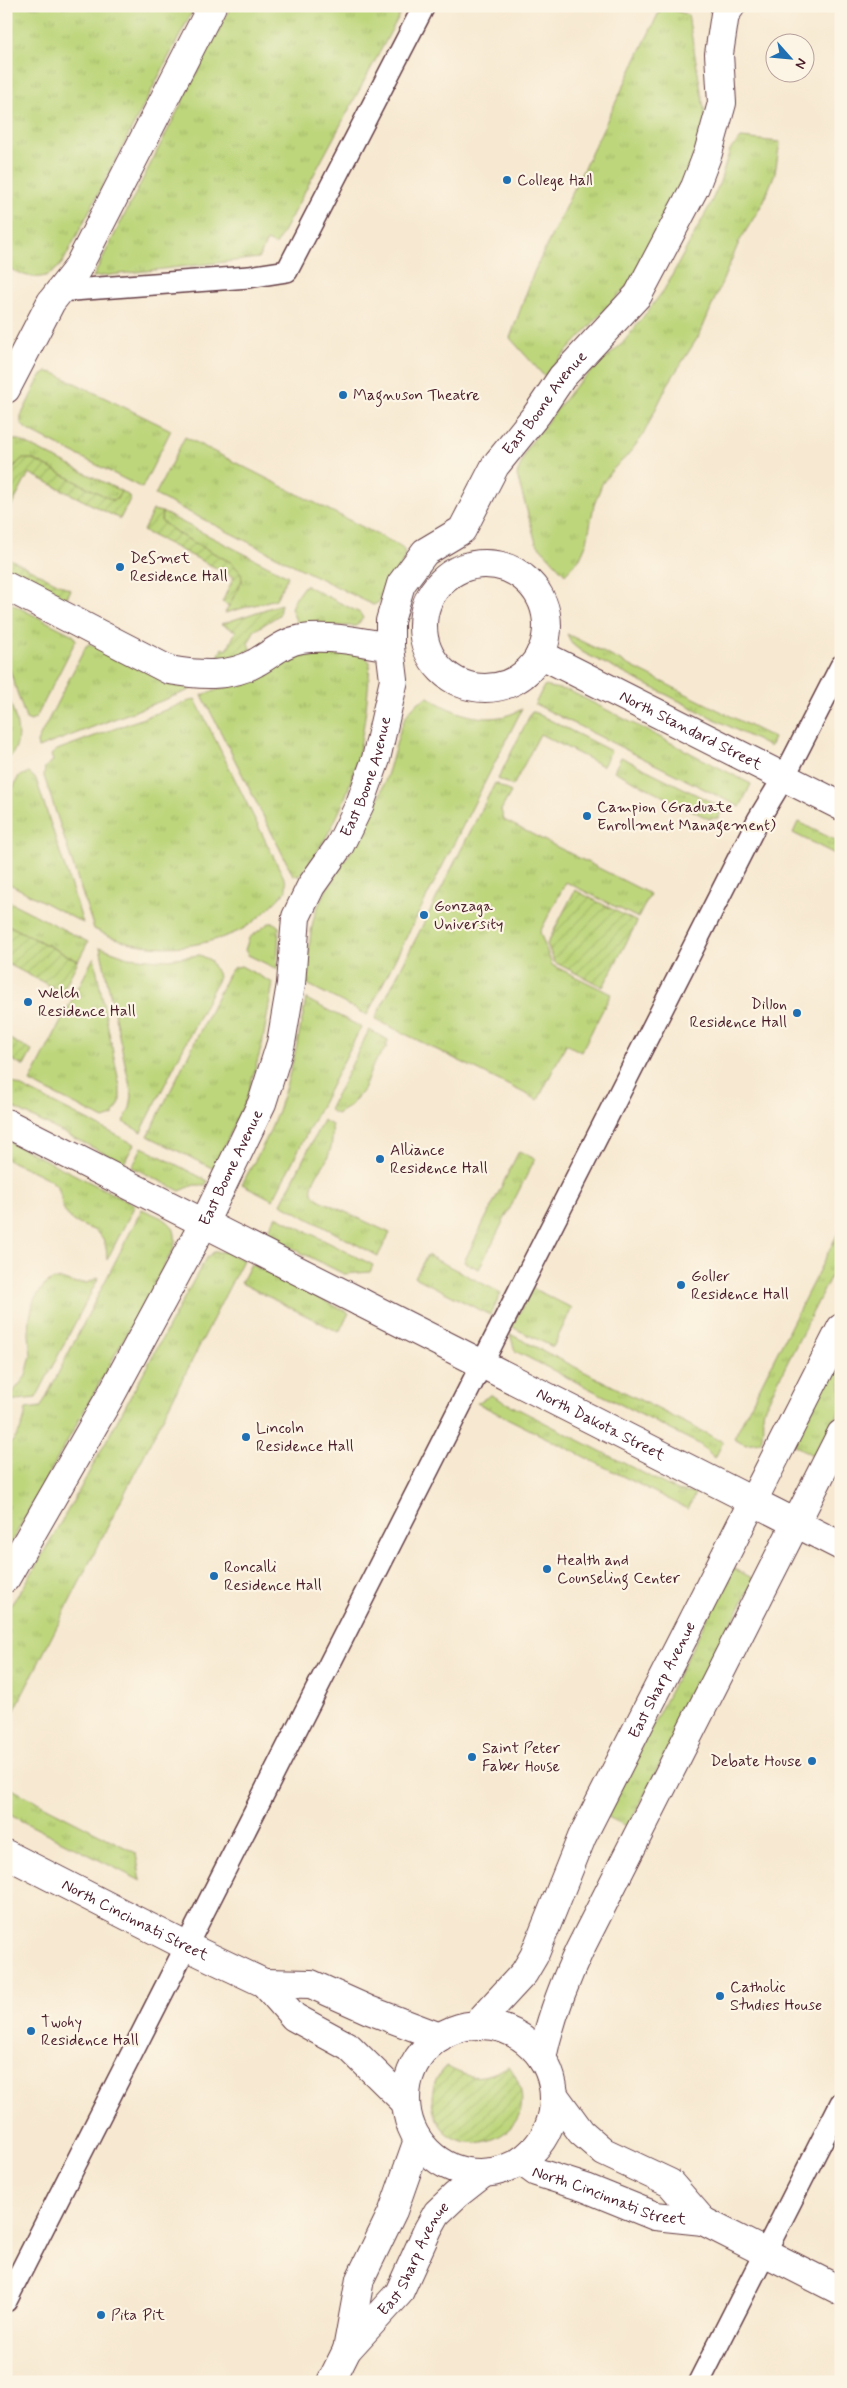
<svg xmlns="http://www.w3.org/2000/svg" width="847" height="2388" font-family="Mynerve,sans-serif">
  <defs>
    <pattern id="grass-tufts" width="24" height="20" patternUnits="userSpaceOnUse" patternTransform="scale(1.25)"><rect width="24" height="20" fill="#bdd67b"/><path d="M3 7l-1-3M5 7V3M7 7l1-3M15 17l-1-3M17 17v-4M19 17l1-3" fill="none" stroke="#a4b76a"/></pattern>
    <pattern id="garden-furrows" width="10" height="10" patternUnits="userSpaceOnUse" patternTransform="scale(1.25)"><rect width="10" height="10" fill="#bdd67b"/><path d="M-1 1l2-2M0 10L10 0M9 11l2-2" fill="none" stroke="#a4b76a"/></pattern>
  </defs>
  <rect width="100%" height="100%" fill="#fcf5e5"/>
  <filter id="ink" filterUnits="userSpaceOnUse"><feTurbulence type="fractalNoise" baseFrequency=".02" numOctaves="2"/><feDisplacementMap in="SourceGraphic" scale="10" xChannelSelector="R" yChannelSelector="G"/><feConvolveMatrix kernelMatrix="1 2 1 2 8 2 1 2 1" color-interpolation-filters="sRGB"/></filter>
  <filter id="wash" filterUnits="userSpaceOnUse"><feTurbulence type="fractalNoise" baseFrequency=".0096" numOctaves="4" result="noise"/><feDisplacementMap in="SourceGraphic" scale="20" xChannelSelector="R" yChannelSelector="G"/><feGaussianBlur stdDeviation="1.12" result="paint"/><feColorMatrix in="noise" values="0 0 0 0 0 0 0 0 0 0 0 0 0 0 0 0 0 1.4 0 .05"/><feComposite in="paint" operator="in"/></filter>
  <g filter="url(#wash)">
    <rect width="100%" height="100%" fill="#f7e9d1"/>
    <!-- grass -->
    <g fill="url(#grass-tufts)" stroke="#847a53">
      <path d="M 6,6 L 195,6 L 63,262 C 45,285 29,278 6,267 Z"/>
      <polygon points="231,6 404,7 276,245 267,241 259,258 93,277"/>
      <polygon points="662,6 688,15 706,120 682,189 634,278 544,376 510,338 534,272"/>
      <polygon points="741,138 780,142 775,173 763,203 739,242 700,334 668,384 642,437 627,456 612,470 602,484 594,505 587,542 580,558 565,574 536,543 517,475 527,448 575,386 623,343 664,290 709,207 720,182 730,150"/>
      <polygon points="47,372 54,373 171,430 142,488 26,429 21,423 21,416 40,377"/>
      <path d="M 185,437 L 402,547 L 405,553 C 402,566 386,602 373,605 L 155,495 Z"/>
      <polygon points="11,440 19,440 121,491 117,499 112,500 32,459 14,465 6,480 6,444"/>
      <polygon points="162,512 288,576 276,599 225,613 242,580 232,563 180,535 161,521"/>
      <polygon points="305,585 360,613 363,618 356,626 298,626 291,608 296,597"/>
      <polygon points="6,601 73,635 76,640 36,718 31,721 26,719 6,659"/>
      <polygon points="567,634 774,738 770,747 582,652 572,644"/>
      <polygon points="89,644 188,686 190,690 38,748 37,742 86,646"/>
      <path d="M 328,651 C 341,652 364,649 370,663 C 366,726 358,783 325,839 C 318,852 308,864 299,876 L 293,875 L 202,695 L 260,676 L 288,657 L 302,652 Z"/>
      <polygon points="544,686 570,691 751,784 740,807 535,704"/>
      <path d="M 6,691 C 14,714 28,742 6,761 Z"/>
      <path d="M 428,697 C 455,715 491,727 522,709 L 367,1015 L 307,984 C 309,960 308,931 317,909 C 327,884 345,863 358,840 C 376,810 387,779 396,745 C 402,723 406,707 428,697 Z"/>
      <path d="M 195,699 L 286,882 L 286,891 C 272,905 257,922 239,931 C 191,952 140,953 94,929 L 44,776 L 45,767 L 53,761 L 51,755 L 57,750 Z"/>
      <polygon points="532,711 611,751 603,766 540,734 513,786 498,779"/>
      <polygon points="621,757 723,808 718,818 709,819 614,771"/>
      <polygon points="29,773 36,779 83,923 6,882 6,802 19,776"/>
      <polygon points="495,783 511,792 501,810 504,820 650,894 638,918 566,882 540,932 552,965 611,994 581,1052 566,1044 538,1100 375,1019"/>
      <polygon points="798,822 841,843 841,857 793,833"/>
      <polygon points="6,900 88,942 78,961 6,924"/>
      <polygon points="269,923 274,923 279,927 277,969 248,955 245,950 249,938"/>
      <polygon points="100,947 128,957 160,960 200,955 210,960 219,977 141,1132 123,1122 130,1108 132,1096"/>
      <polygon points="94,957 120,1087 120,1102 113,1116 104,1119 30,1082"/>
      <polygon points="241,966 273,983 262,1045 247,1097 214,1169 148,1136 228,975 233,968"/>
      <path d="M 306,999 L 361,1027 L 273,1200 L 242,1184 C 252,1165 264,1146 272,1126 C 289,1085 298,1042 306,999 Z"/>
      <polygon points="369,1030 388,1040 386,1048 374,1063 363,1090 350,1106 337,1114 329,1110"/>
      <polygon points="6,1079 134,1144 124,1163 6,1104"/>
      <path d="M 323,1120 L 332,1125 C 333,1138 332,1149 326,1161 C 320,1172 310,1180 312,1193 L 320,1200 L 390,1233 L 378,1256 L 281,1204 Z"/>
      <path d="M 6,1140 L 135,1205 L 107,1260 C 107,1219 82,1236 65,1212 C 59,1203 63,1191 55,1184 C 44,1174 20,1166 6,1159 Z"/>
      <polygon points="142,1147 208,1181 205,1185 194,1185 180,1191 132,1167"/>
      <polygon points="519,1151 535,1159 479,1269 464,1262"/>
      <path d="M 142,1209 C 163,1219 180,1221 174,1248 L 6,1552 L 6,1447 C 19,1438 24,1424 26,1409 L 41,1407 Z"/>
      <polygon points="276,1216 373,1265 370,1272 344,1274 266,1235"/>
      <path d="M 841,1227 L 841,1256 L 764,1409 C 761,1420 765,1432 760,1442 L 745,1444 L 734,1438 Z"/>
      <polygon points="214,1252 226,1252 243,1260 6,1727 6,1612 26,1583 80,1489 206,1258"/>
      <polygon points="427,1255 501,1293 490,1315 415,1277"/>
      <polygon points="251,1264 349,1313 339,1332 241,1283"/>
      <polygon points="99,1277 36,1398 6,1401 26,1376 31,1355 29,1334 30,1317 34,1300 44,1286 52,1280 61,1279 73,1283 87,1283"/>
      <polygon points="532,1288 572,1308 553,1347 512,1327"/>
      <polygon points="510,1334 723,1442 715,1458 699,1444 515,1351"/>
      <polygon points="841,1352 841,1408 816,1457 794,1445"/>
      <polygon points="491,1395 678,1491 695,1494 688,1509 477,1403"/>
      <polygon points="733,1568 754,1579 628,1827 606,1816"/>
      <polygon points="6,1786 136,1853 141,1881 6,1813"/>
    </g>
    <!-- garden -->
    <g fill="url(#garden-furrows)" stroke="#847a53">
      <path d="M 22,459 L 32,459 L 112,500 L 117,499 L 121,491 L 131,497 L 120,519 L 29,473 L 6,517 C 6,495 3,474 22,459 Z"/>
      <polygon points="153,510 162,512 161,521 180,535 232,563 241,573 242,580 229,606 222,602 234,577 143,531"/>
      <polygon points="6,557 71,590 65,601 6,571"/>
      <polygon points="281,604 279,615 254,631 248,644 251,649 236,658 216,661 222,648 227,650 236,631 221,624"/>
      <polygon points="575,890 637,922 603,987 554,962 547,944"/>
      <polygon points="6,924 78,961 62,992 6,963"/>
      <polygon points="6,1037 32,1051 24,1066 6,1057"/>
      <path d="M 446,2066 C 471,2080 483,2080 509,2066 C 559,2135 447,2176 433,2107 C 430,2092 435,2077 446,2066 Z"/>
    </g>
  </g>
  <g filter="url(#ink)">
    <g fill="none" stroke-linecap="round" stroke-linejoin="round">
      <defs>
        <g id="service">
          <polyline points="59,291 249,277 287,271 424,6"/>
          <polyline points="6,2301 758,820 784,777 841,666"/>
          <polyline points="699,2382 841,2103"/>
        </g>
        <g id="pedestrian">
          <polyline points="6,389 51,302 77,269 212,6"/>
          <path d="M 6,586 L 169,670 C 198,675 229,678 255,663 C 272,654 283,642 302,639 C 331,635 361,642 390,647"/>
          <polyline points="6,1123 360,1302"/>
          <path id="s1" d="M 6,1578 L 111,1395 L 204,1223 L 262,1103 L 281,1043 L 291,984 L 296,917 L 311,886 L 340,845 L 360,804 L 376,759 L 394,680 L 390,647 L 390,621 L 401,584 L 425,552 L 462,530 L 495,466 L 537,414 L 562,377 L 638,295 L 695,187 L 708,153 L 722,103 L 719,54 L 725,14 L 731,6"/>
        </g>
        <g id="minor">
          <circle cx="485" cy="626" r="62"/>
          <path id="s2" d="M 540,654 L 841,806"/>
          <path id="s3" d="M 360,1302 L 841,1546"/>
          <path id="s4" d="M 6,1854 L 186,1946 L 264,1983 L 294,2017 L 349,2047 L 406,2103"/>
          <polyline points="264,1983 311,1984 369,2010 440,2037"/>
          <polyline points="554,2095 581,2132 604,2152 670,2183 703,2221"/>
          <path id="s5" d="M 521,2161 L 536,2172 L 586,2188 L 655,2216 L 703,2221 L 841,2291"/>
        </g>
        <g id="tertiary">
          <path id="s6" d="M 476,2025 L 524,1973 L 534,1956 L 582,1837 L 841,1328"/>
          <circle cx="480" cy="2099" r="74"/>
          <path d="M 542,2058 C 550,2019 563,1985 580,1949 L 841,1434"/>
          <polyline points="347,2350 360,2279 393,2211 418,2140"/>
          <path id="s7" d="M 331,2382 L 347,2350 L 399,2293 L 428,2229 L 437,2213 L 456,2195 L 484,2173"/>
        </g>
      </defs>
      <!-- service casing -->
      <use href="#service" stroke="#643d44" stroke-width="24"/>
      <!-- pedestrian casing -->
      <use href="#pedestrian" stroke="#643d44" stroke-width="30"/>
      <!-- minor casing -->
      <use href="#minor" stroke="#643d44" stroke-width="30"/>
      <!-- tertiary casing -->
      <use href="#tertiary" stroke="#643d44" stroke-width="30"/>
      <!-- service -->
      <use href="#service" stroke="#fff" stroke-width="21"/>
      <!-- pedestrian -->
      <use href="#pedestrian" stroke="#fff" stroke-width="28"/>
      <!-- minor -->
      <use href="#minor" stroke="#fff" stroke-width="28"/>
      <!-- tertiary -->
      <use href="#tertiary" stroke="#fff" stroke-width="28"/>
    </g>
  </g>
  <!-- markers -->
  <g fill="#1f6fb2" stroke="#fcf5e5" stroke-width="2">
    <circle cx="507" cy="180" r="5"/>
    <circle cx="343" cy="395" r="5"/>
    <circle cx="120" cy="567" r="5"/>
    <circle cx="587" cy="816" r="5"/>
    <circle cx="424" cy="915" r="5"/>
    <circle cx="28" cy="1002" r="5"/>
    <circle cx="797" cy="1013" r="5"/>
    <circle cx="380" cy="1159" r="5"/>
    <circle cx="681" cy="1285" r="5"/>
    <circle cx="246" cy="1437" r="5"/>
    <circle cx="547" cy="1569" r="5"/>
    <circle cx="214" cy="1576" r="5"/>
    <circle cx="472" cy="1757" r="5"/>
    <circle cx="812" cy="1761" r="5"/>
    <circle cx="720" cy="1996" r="5"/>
    <circle cx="31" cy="2031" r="5"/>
    <circle cx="101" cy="2315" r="5"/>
  </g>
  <g text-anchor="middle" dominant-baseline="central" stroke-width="4.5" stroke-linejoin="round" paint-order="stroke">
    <!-- poi labels -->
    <g font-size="16" fill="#4a1f2b" stroke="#fcf5e5" text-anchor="start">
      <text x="517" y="180">College Hall</text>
      <text x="353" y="395">Magnuson Theatre</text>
      <text x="130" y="558">DeSmet<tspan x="130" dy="18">Residence Hall</tspan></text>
      <text x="597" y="807">Campion (Graduate<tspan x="597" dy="18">Enrollment Management)</tspan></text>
      <text x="434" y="906">Gonzaga<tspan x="434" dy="18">University</tspan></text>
      <text x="38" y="993">Welch<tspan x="38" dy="18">Residence Hall</tspan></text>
      <text x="787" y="1004" text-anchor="end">Dillon<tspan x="787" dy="18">Residence Hall</tspan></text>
      <text x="390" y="1150">Alliance<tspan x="390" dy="18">Residence Hall</tspan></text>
      <text x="691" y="1276">Goller<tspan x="691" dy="18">Residence Hall</tspan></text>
      <text x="256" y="1428">Lincoln<tspan x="256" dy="18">Residence Hall</tspan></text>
      <text x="557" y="1560">Health and<tspan x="557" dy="18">Counseling Center</tspan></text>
      <text x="224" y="1567">Roncalli<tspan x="224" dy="18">Residence Hall</tspan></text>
      <text x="482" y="1748">Saint Peter<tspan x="482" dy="18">Faber House</tspan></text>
      <text x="802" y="1761" text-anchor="end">Debate House</text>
      <text x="730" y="1987">Catholic<tspan x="730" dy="18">Studies House</tspan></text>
      <text x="41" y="2022">Twohy<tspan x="41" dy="18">Residence Hall</tspan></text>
      <text x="111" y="2315">Pita Pit</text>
    </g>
    <!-- street labels -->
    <g font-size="16" fill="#4a1f2b" stroke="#fcf5e5">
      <text stroke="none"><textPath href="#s1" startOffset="1322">East Boone Avenue</textPath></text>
      <text stroke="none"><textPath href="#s2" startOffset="169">North Standard Street</textPath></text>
      <text stroke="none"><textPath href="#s1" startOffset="888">East Boone Avenue</textPath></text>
      <text stroke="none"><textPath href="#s1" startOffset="468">East Boone Avenue</textPath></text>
      <text stroke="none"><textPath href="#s3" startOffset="270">North Dakota Street</textPath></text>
      <text stroke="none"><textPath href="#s6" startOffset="395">East Sharp Avenue</textPath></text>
      <text stroke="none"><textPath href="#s4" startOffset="145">North Cincinnati Street</textPath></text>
      <text stroke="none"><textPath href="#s5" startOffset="96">North Cincinnati Street</textPath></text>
      <text stroke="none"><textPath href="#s7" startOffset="150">East Sharp Avenue</textPath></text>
    </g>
  </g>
  <!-- margin -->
  <rect width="847" height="2388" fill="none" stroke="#fcf5e5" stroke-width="25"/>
  <!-- north arrow -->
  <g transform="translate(790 58) rotate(117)"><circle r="24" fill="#fcf5e5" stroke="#b59f9b"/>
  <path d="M0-4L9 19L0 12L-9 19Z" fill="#1f6fb2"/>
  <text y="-8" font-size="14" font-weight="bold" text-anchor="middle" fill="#4a1f2b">N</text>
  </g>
</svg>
